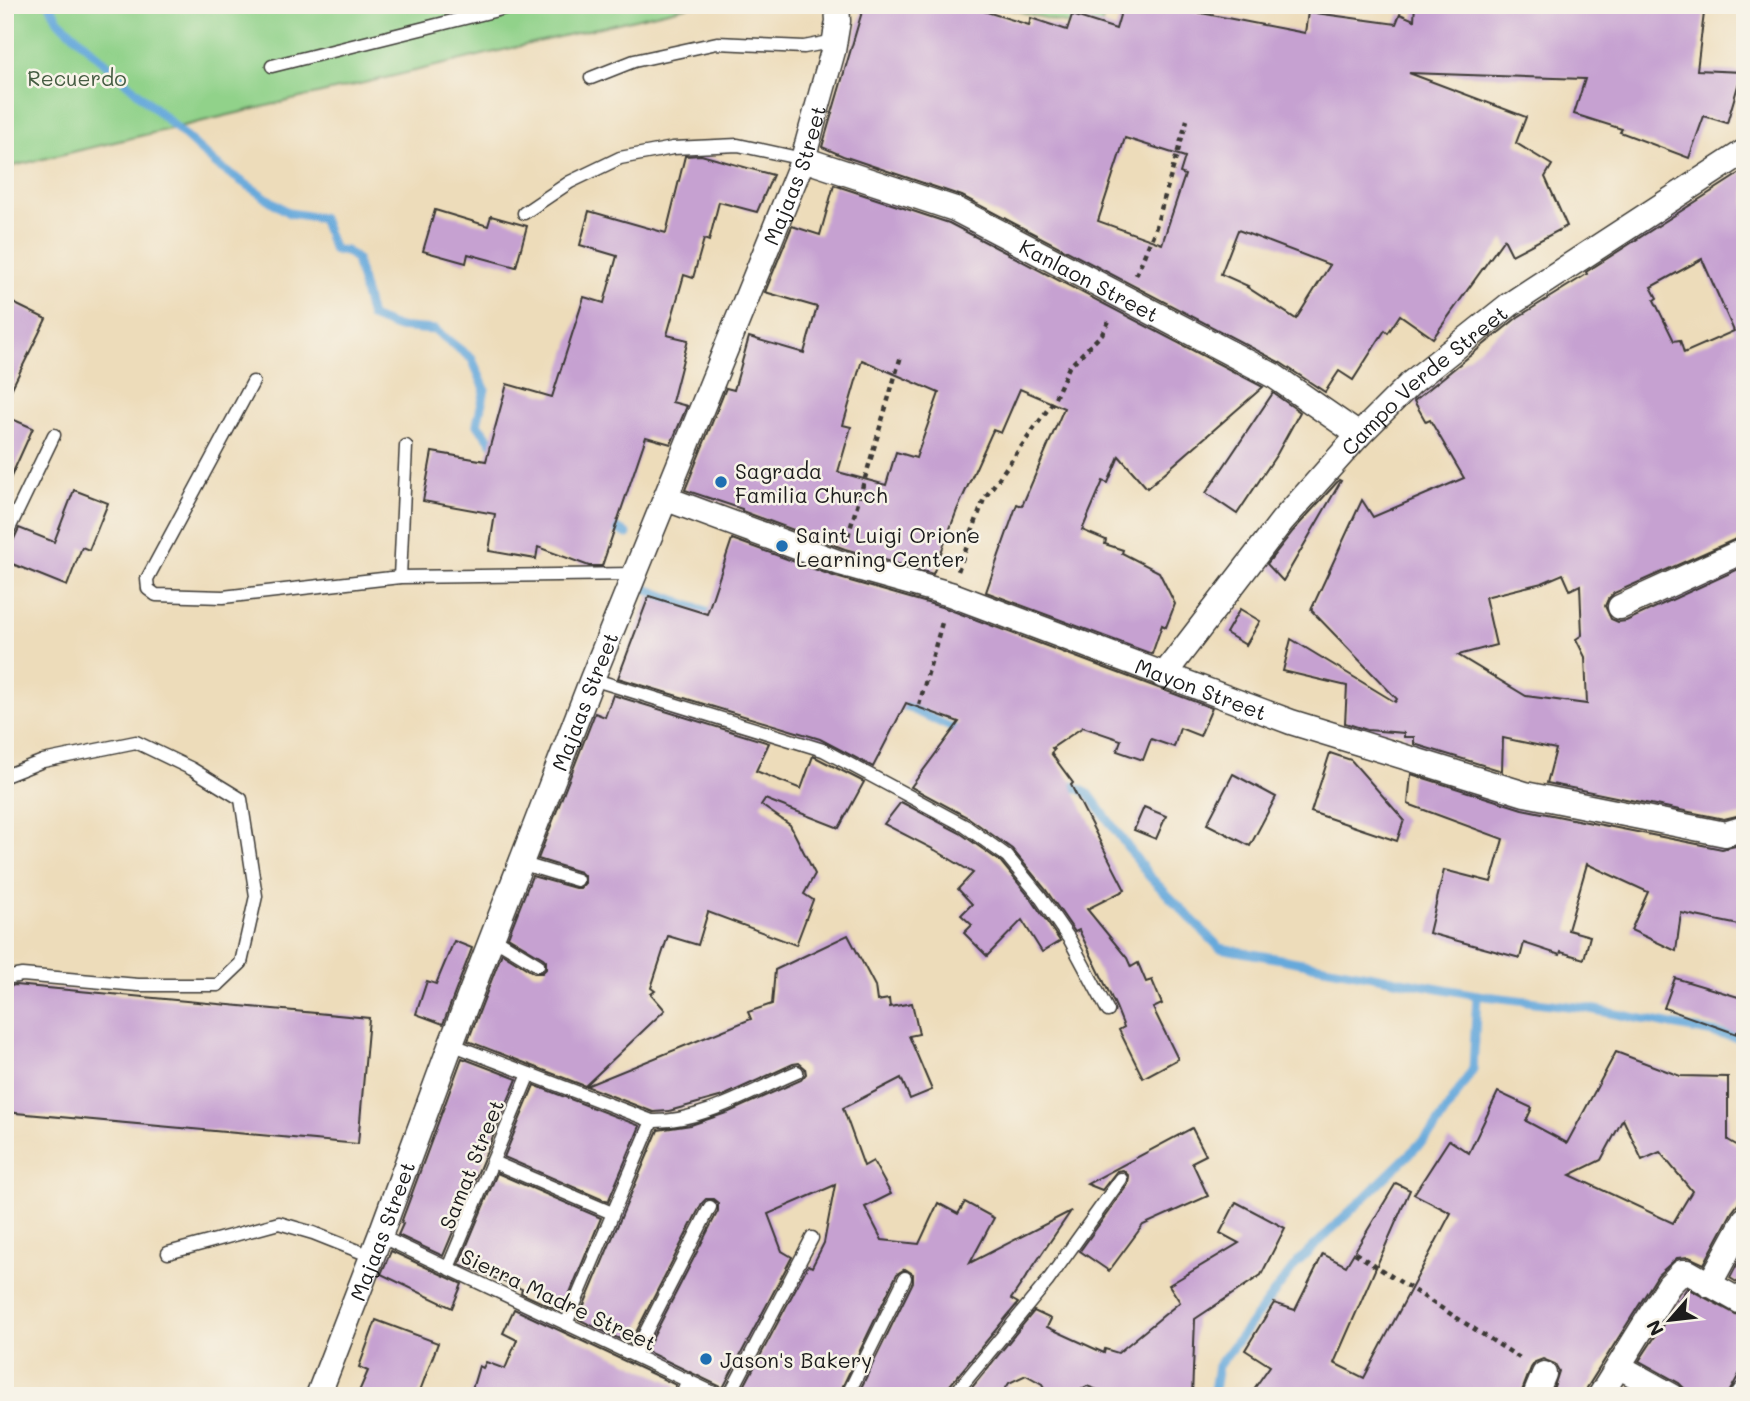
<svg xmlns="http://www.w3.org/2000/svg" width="1750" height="1401" font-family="Mali,sans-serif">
  <rect width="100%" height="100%" fill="#f7f3e8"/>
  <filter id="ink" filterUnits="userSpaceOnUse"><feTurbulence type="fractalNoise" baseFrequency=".0143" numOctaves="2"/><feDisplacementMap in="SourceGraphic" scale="14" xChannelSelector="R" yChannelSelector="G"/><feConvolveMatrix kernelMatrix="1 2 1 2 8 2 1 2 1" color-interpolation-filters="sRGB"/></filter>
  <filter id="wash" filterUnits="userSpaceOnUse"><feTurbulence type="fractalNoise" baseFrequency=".00686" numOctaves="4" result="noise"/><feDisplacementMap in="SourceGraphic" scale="28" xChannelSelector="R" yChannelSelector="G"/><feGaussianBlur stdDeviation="1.57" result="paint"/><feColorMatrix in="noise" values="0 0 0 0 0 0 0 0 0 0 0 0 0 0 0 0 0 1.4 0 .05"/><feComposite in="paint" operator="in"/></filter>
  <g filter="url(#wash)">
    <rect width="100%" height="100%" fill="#eddcba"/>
    <!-- green -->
    <g fill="#91d28a" stroke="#567753" stroke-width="2">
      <polygon points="5,5 694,5 5,168"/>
      <polygon points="993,5 1106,5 1100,32"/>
    </g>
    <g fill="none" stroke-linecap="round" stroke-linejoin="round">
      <!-- stream -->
      <g stroke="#66a9db" stroke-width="9">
        <polyline points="50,5 58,20 217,165 289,213 322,218 334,250 346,251 356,259 371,317 396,327 435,330 472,359 485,389 477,424 498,450"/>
        <polyline points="607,524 627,534"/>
        <polyline points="633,584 716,616"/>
        <polyline points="896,702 963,733"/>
        <polyline points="1061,780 1089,794 1149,876 1220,948 1477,995"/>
        <polyline points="1213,1396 1218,1366 1297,1263 1433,1131 1473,1069 1477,995 1585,1008 1745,1039"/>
      </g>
    </g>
    <g id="blocks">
      <!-- building -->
      <g fill="#c6a1d1" fill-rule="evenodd">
        <path d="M 864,5 L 964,5 L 1029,25 L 1031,18 L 1067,30 L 1072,15 L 1116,29 L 1123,5 L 1142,5 L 1164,13 L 1165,6 L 1305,33 L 1308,12 L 1396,24 L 1400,14 L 1414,20 L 1415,5 L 1705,5 L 1697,70 L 1742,72 L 1727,123 L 1704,116 L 1689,158 L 1620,132 L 1622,129 L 1574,114 L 1585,79 L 1409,73 L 1526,117 L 1516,143 L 1552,165 L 1545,177 L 1567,226 L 1512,255 L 1504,239 L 1433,338 L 1400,315 L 1388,333 L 1385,330 L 1353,380 L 1339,371 L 1325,392 L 1281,363 L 962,196 L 843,156 L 822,147 ZM 1125,138 L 1185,157 L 1180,173 L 1185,175 L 1162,244 L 1098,221 ZM 1238,230 L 1330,265 L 1296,319 L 1247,287 L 1248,286 L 1221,274 Z"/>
        <polygon points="701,155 773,175 757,212 719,202 709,241 704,239 693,278 684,275 667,335 688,340 672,402 687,406 671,444 646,437 602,566 589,566 538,547 536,559 489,551 495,514 423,501 432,452 486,461 507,384 552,397 584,297 604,303 617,256 580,245 589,211 666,233 685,156"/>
        <path d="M 1745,170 L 1745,535 L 1614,593 L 1608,599 L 1605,606 L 1611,619 L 1618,622 L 1626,621 L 1745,566 L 1745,814 L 1724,819 L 1547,783 L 1556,749 L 1503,738 L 1502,771 L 1414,744 L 1414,737 L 1404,737 L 1404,733 L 1367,730 L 1345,723 L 1347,686 L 1283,671 L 1291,639 L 1395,702 L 1397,699 L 1311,610 L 1362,500 L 1373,517 L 1464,478 L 1430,420 L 1426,422 L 1414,401 L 1518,317 L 1587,274 L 1586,272 ZM 1702,259 L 1734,331 L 1684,353 L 1680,340 L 1674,341 L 1654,300 L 1657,298 L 1651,287 ZM 1563,574 L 1570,590 L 1580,585 L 1582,635 L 1576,639 L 1585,657 L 1587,704 L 1526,696 L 1458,655 L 1496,645 L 1485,597 L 1542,583 Z"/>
        <path d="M 834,185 L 949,223 L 1263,387 L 1147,488 L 1119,456 L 1108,483 L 1103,481 L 1082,530 L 1106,540 L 1105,544 L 1123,550 L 1122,553 L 1159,572 L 1175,604 L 1166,627 L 1162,625 L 1152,654 L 986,592 L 1017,504 L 1022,506 L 1064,408 L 1020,389 L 1001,433 L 993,430 L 957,510 L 933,574 L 845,549 L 742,511 L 742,509 L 685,490 L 726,388 L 734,390 L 749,337 L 804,353 L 817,307 L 765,292 L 792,226 L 820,235 ZM 862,360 L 939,393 L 916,458 L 896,452 L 886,485 L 838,472 L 851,427 L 843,425 Z"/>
        <polygon points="435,210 488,226 491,216 527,226 516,267 468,254 466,263 423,251"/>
        <polygon points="5,299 46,319 5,402"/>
        <polygon points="1273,393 1300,412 1277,454 1237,514 1206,493"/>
        <polygon points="5,416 33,428 5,490"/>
        <polygon points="1339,480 1341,481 1283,581 1267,564 1293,531"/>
        <polygon points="74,490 108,503 89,550 82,547 67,586 5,561 5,546 13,541 19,528 54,542"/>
        <polygon points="732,539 836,577 945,608 1212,708 1200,736 1180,728 1174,747 1151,739 1143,760 1117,751 1121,740 1083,727 1052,748 1054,750 1051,753 1073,783 1071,785 1125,890 1087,909 1127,958 1131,967 1138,963 1146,982 1152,980 1162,1004 1153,1008 1178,1059 1143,1078 1119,1030 1124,1027 1116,1007 1079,930 1075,932 1046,890 1012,849 969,818 911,787 959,722 906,703 873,767 820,739 618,678 649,596 707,614"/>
        <polygon points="1240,609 1260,621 1246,645 1226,633"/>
        <polygon points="613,695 769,743 756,771 801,789 813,756 864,782 839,828 765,799 761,805 790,825 815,874 804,894 813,900 796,945 708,912 698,945 668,936 651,988 655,991 651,994 665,1010 585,1086 468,1041 502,953 534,973 542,973 546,969 546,961 543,958 508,937 532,876 575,888 580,888 585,883 585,877 580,872 538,859 595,713 605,717"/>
        <polygon points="1330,753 1351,760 1404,820 1397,841 1311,812"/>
        <polygon points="1233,774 1276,797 1250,846 1207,824"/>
        <polygon points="1411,774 1522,809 1722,849 1745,844 1744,926 1681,913 1676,951 1631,930 1648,892 1587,864 1568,930 1590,936 1584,959 1561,952 1560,955 1524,943 1520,958 1429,933 1444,870 1491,882 1503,839 1408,804"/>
        <polygon points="901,802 960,833 1001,862 1032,900 1060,941 1042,952 1022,920 987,956 964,933 972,925 961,915 972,904 958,889 973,873 935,850 884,824"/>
        <polygon points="1144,807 1166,816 1156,839 1134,830"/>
        <polygon points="848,935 875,986 877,1001 889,999 890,1007 912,1003 919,1034 909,1036 932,1090 910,1099 901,1078 843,1108 864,1166 873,1161 891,1194 865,1207 882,1240 919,1244 938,1203 958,1214 965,1202 994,1218 970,1263 1071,1211 1011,1299 1018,1303 946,1390 944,1396 857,1396 913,1282 913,1274 905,1269 897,1274 838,1396 739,1396 808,1265 812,1267 824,1243 835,1185 768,1214 782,1251 792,1257 723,1388 646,1351 718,1211 718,1203 713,1199 706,1199 702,1203 630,1344 578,1319 658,1130 691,1125 729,1112 801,1080 806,1074 805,1068 799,1063 793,1064 723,1096 669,1111 653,1112 586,1086 751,1019 748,1012 772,1004 775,970"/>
        <polygon points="454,941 472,948 443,1024 416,1014 427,981 436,984"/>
        <polygon points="1675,978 1745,999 1745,1034 1737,1032 1737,1034 1664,1008"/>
        <polygon points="15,985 369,1018 358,1144 5,1112 5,1000 6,987"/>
        <path d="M 1616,1052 L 1680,1076 L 1728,1077 L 1728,1140 L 1745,1150 L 1745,1195 L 1732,1212 L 1704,1264 L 1689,1257 L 1677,1258 L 1658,1275 L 1587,1388 L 1585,1396 L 1551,1396 L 1559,1371 L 1555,1364 L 1543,1359 L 1535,1362 L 1531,1368 L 1520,1396 L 1249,1396 L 1270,1366 L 1245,1350 L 1274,1303 L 1295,1310 L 1323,1254 L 1346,1266 L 1396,1183 L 1410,1190 L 1334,1363 L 1364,1378 L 1451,1213 L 1414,1194 L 1449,1140 L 1469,1153 L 1498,1092 L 1532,1108 L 1526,1121 L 1567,1143 ZM 1623,1119 L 1642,1160 L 1660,1152 L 1692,1191 L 1673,1223 L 1570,1175 L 1601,1160 Z"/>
        <polygon points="462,1058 517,1079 443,1256 398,1235 403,1224 401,1223"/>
        <polygon points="534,1085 640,1126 608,1202 504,1157"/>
        <polygon points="1192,1128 1206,1155 1192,1162 1208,1196 1143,1225 1109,1271 1080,1251 1128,1184 1129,1176 1123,1170 1117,1171 1102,1190 1087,1184"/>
        <polygon points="497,1173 601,1218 562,1312 521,1293 522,1289 459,1264"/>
        <polygon points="1236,1202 1285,1228 1261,1275 1195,1319 1192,1396 1114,1396 1087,1386 1068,1396 1049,1396 1042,1384 1026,1375 1009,1383 1001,1396 965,1396 1034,1311 1051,1319 1047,1327 1104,1353 1105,1349 1118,1353 1180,1302 1169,1285 1239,1243 1220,1233"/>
        <polygon points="391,1251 462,1284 452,1308 381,1274"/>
        <polygon points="1742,1255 1745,1257 1745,1287 1730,1278"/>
        <polygon points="1687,1288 1745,1319 1745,1364 1727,1396 1687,1396 1685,1389 1679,1383 1639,1361"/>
        <polygon points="514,1309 676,1385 672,1396 470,1396 479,1366 483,1368 486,1362 505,1369 517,1340 503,1333"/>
        <polygon points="376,1320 438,1343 418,1396 357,1396 368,1371 359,1367"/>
      </g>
    </g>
  </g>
  <g filter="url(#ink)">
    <use href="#blocks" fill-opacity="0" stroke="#3b3934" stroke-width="2"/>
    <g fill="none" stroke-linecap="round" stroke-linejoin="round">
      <defs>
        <g id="lane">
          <polyline points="272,66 517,5"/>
          <polyline points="591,78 634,61 717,43 804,47 835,41"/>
          <polyline points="524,213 570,182 620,158 673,148 738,145 803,159"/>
          <polyline points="253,382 147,579 148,589 156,595 223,597 400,577 635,574"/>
          <polyline points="5,537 54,435"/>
          <polyline points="400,577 406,446"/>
          <polyline points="592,679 823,750 965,826 1007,856 1039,895 1070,940 1108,1011"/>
          <polyline points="5,776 43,761 136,742 192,769 241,799 256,896 241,963 218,985 138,985 22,975 5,978"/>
          <polyline points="520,863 577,880"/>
          <polyline points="492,937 538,965"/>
          <path d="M 451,1044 L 652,1121 C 699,1123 754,1090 797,1072"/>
          <polyline points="493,1162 612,1213"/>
          <polyline points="380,1236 720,1396"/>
          <polyline points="168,1253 279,1223 313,1233 371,1256"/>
          <polyline points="448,1268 529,1074"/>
          <polyline points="566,1324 652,1121"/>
          <polyline points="634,1355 710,1207"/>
          <polyline points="681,1396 688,1380"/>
          <polyline points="729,1396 812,1238"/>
          <polyline points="847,1396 905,1278"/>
          <polyline points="953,1396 1047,1282 1121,1179"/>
        </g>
        <g id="street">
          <path id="s1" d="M 803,159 L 955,209 L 1274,376 L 1359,435"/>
          <path id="s2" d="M 667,499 L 840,563 L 950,594 L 1291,722 L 1525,794 L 1725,834 L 1745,828"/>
          <polyline points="1620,607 1745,550"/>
          <path id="s3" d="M 1163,676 L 1282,521 L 1359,435 L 1411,383 L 1509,305 L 1745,151"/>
          <polyline points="1709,1285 1745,1219"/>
          <polyline points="1620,1367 1672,1396"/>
          <path id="s4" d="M 318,1396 L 380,1236 L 451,1044 L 592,679 L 803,159 L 833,51 L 838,21 L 837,5"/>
          <polyline points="1535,1396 1544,1374"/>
          <polyline points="1600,1396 1669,1285 1682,1272 1688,1272 1745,1304"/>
          <polyline points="1743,1396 1745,1393"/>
        </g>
      </defs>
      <!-- lane casing -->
      <use href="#lane" stroke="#3b3934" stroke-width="15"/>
      <!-- street casing -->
      <use href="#street" stroke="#3b3934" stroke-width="27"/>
      <!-- path -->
      <g stroke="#3b3934" stroke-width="4.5" stroke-dasharray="5 5" stroke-linecap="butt">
        <polyline points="1136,275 1155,230 1187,120"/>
        <polyline points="848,536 901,356"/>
        <polyline points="958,571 984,499 1053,402 1069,367 1102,334 1109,321"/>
        <polyline points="919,705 943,619"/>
        <polyline points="1355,1253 1523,1360"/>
      </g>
      <!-- lane -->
      <use href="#lane" stroke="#fff" stroke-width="12"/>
      <!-- street -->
      <use href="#street" stroke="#fff" stroke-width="24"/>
    </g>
  </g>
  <!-- markers -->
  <g fill="#1f6fb2" stroke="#f7f3e8" stroke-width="2.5">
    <circle cx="721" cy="482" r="7"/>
    <circle cx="782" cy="546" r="7"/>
    <circle cx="706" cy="1359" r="7"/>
  </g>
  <g text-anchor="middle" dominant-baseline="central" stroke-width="5" stroke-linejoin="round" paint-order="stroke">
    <!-- park labels -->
    <g font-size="21" fill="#455c42" stroke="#f7f3e8">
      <text x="77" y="77">Recuerdo</text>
    </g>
    <!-- street labels -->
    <g font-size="21" fill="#1c1c1c" stroke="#f7f3e8">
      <text stroke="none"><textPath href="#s4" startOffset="1311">Majaas Street</textPath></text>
      <text stroke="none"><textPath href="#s1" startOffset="312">Kanlaon Street</textPath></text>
      <text stroke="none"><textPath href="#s3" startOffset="396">Campo Verde Street</textPath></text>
      <text stroke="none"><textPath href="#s2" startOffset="567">Mayon Street</textPath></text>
      <text stroke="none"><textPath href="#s4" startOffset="744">Majaas Street</textPath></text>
      <text transform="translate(471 1164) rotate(-68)">Samat Street</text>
      <text stroke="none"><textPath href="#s4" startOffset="177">Majaas Street</textPath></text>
      <text transform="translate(559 1299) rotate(25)">Sierra Madre Street</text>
    </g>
    <!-- poi labels -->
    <g font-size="21" fill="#1c1c1c" stroke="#f7f3e8" text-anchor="start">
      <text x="735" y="470">Sagrada<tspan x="735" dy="24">Familia Church</tspan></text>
      <text x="796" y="534">Saint Luigi Orione<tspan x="796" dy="24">Learning Center</tspan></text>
      <text x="720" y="1359">Jason's Bakery</text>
    </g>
  </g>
  <!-- margin -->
  <rect width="1750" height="1401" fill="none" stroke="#f7f3e8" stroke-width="28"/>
  <!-- north arrow -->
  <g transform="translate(1670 1320) rotate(242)" stroke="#f7f3e8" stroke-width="5" paint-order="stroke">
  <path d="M0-5L12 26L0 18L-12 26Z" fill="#1c1c1c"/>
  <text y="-10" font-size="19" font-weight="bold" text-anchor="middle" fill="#1c1c1c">N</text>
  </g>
</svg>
